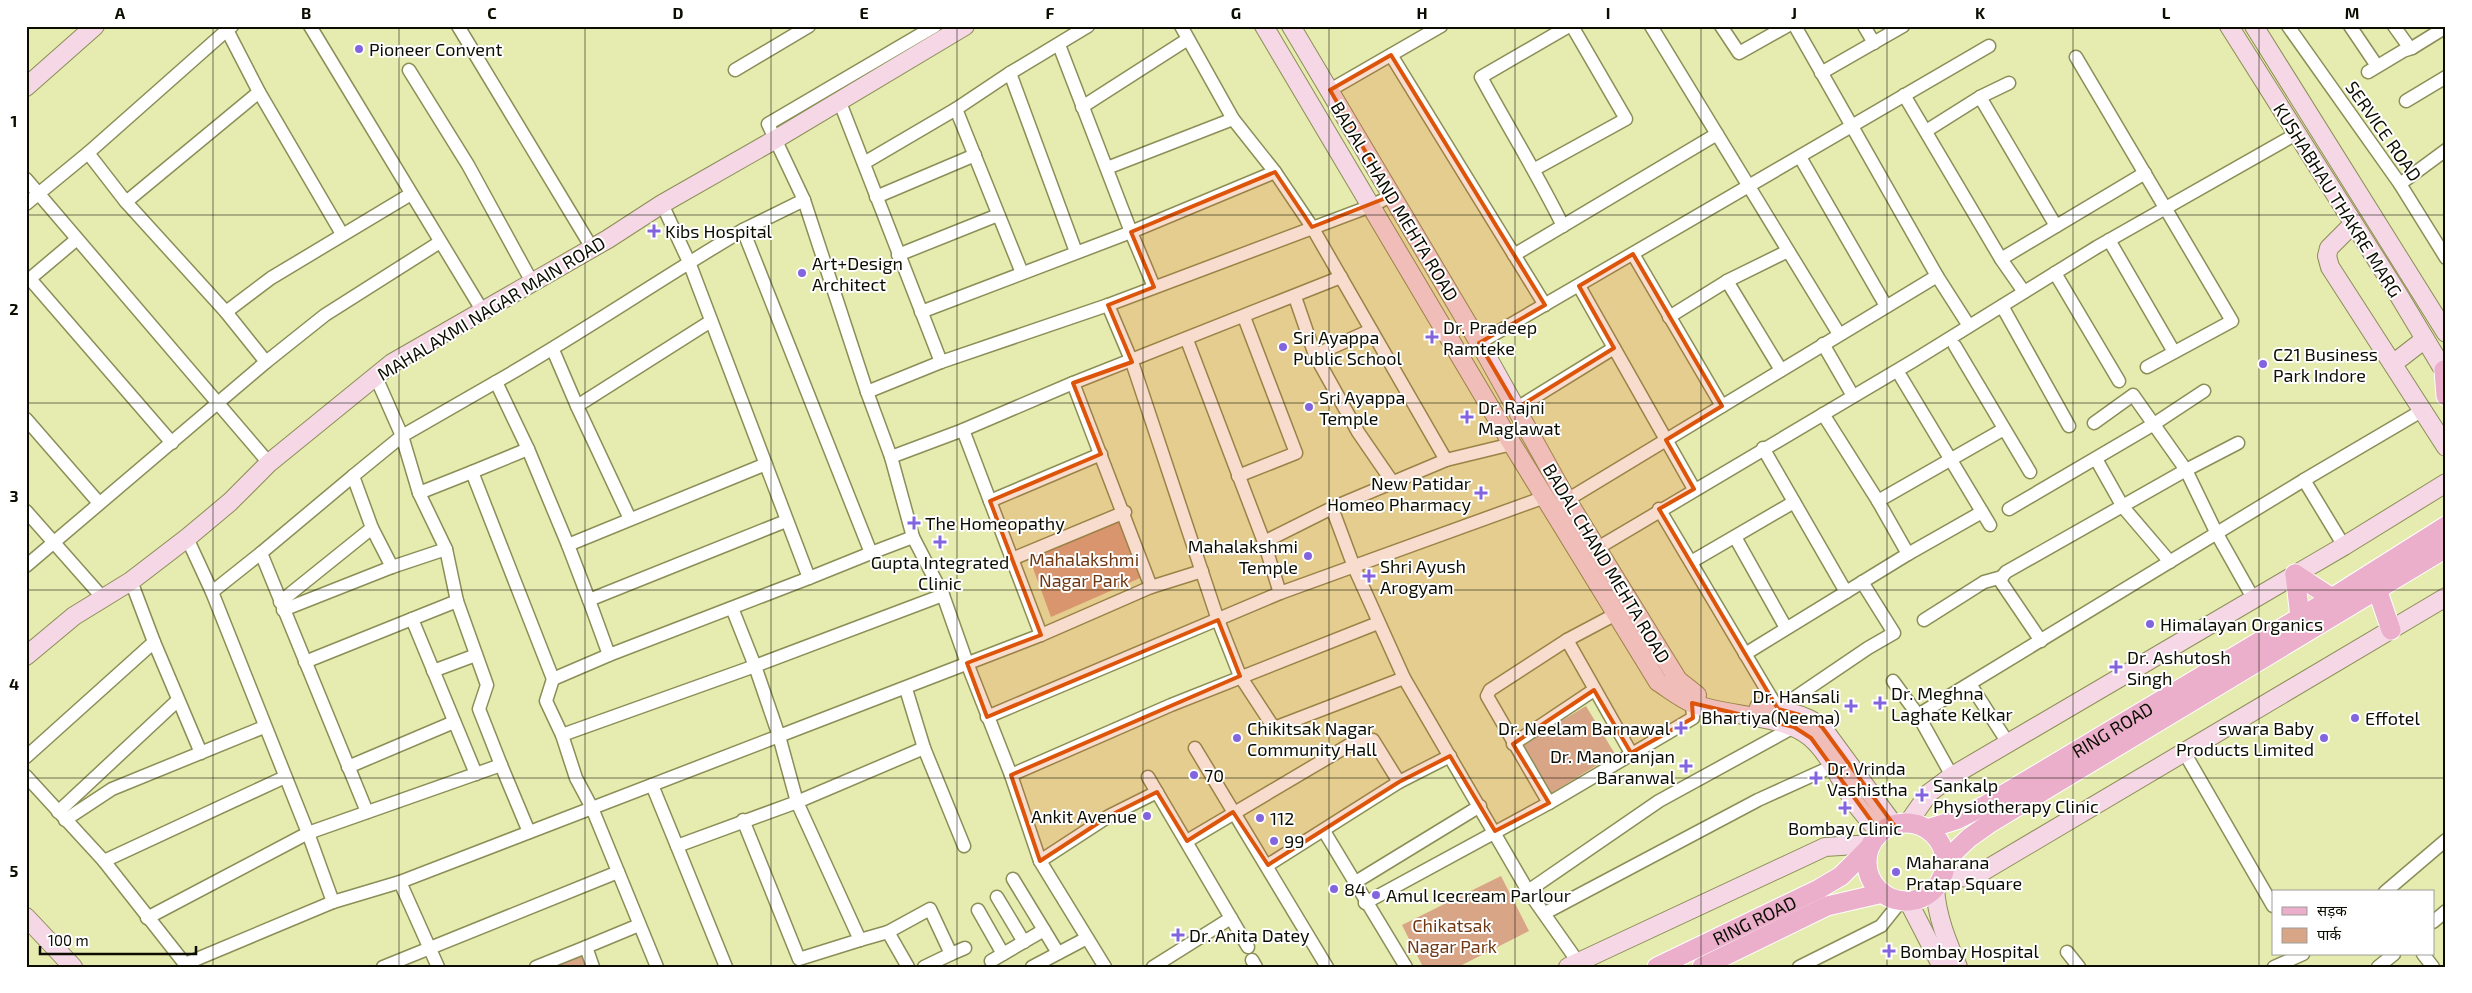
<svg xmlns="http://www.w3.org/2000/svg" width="2472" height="993" font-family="'Exo 2','Noto Sans Devanagari',sans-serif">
  <rect width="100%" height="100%" fill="#e6ebaf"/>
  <!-- green -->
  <g fill="#d9a587">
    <polygon points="1120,520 1140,578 1051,617 1030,560"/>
    <polygon points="1586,706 1615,754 1550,794 1521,745"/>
    <polygon points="1501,876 1529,931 1458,967 1423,967 1402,925"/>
    <polygon points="591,949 599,967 549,967"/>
  </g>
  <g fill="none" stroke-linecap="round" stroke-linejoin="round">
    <defs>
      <g id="street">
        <polyline points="232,26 227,30 259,92 342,234"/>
        <polyline points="310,26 482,310"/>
        <polyline points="458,26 592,248"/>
        <polyline points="935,26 768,124 804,200 867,392 891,457 913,537 943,595 967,663 1011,775 1040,861 1105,967"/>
        <polyline points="1181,26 1233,119 1275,172 1312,227 1446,460"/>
        <polyline points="1651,26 1839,334"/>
        <polyline points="1721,26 1739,53 1787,26"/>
        <polyline points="1795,26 1937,276 1969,326"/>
        <polyline points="1864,26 1874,43"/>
        <polyline points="2288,26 2400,184 2446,258"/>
        <polyline points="2350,26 2377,66"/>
        <polyline points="2394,26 2409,47 2412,48 2446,27"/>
        <polyline points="1059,45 1131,232 1154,287"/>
        <polyline points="1391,55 1545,305"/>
        <polyline points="2076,57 2232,321 2147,367"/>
        <polyline points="409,70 468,165 532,282"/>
        <polyline points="735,70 809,26"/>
        <polyline points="2368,72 2403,51 2412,48"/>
        <polyline points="1010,73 1076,252"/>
        <polyline points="1821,73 1903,26"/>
        <polyline points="1330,90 1441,26"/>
        <polyline points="259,92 126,202 226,312 271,278 411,194"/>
        <polyline points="1904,95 2001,259 2024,292"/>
        <polyline points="1980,97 2056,226"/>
        <polyline points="839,100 941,362"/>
        <polyline points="2406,101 2446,77"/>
        <polyline points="1082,107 1188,39"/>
        <polyline points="956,109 1022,273"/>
        <polyline points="1926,131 1980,97 2009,83"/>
        <polyline points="1800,157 1886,306"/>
        <polyline points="864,163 956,109 1010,73 1088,26"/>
        <polyline points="1107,168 1233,119"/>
        <polyline points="1535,169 1626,119 1572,26"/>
        <polyline points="26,179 269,463"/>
        <polyline points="2400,184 2446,150"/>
        <polyline points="876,197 975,155"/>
        <polyline points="804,200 743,230 871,553 913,537"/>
        <polyline points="126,202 88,153 227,30"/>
        <polyline points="26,204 88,153"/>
        <polyline points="662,204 689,262 809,578 871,553"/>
        <path d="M 1563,226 C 1538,175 1508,127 1481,77 L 1569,26"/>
        <polyline points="2109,240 2174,352"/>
        <polyline points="1633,254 1722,406"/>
        <polyline points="898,255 998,215"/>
        <polyline points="1514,255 1717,134"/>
        <polyline points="2001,259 2145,173"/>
        <polyline points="2055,273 2119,381"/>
        <polyline points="30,279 172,443"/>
        <polyline points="1727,281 1781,370"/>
        <polyline points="26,282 77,239"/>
        <polyline points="1579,286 1694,489"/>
        <polyline points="1295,297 1315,355 1358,432 1393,483"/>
        <polyline points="1108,305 1132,362 1218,620 1240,676 1274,728 1404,678"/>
        <polyline points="2002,306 2069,426"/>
        <polyline points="226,312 266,362"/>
        <polyline points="921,312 1131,232 1275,172"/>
        <polyline points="1669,317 1727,281 1788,251"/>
        <polyline points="1187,340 1264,542 1280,593"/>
        <polyline points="1479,343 1989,46"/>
        <polyline points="1823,344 1853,396"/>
        <polyline points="1955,346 2030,472"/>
        <polyline points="553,350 577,406"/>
        <polyline points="1315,355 1371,330"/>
        <polyline points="1901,377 1990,525"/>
        <path d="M 496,382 C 580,334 660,279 743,230"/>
        <polyline points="1073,383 1151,587"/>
        <polyline points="867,392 941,362 1108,305 1371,206 1391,196"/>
        <polyline points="1517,408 1614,348"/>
        <polyline points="1823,414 1878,501"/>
        <polyline points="26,419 99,503"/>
        <polyline points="2094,423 2133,395 2186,470 2217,534 2253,598"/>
        <polyline points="963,430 1041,635"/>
        <polyline points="1763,448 1846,592"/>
        <polyline points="891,457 963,430 1073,383 1341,277"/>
        <polyline points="2096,459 2123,507 2170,562"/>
        <polyline points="472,472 528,449"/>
        <polyline points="353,476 402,436 375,375"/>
        <polyline points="1238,476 1296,453 1244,317"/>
        <polyline points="2304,480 2423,410"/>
        <polyline points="419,493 446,549 457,601"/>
        <polyline points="1567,500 1937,276"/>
        <polyline points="990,501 1101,454"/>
        <polyline points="1332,508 1354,567 1404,678 1528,891 1578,962 1578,967"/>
        <polyline points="1659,509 1778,709 1868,648 1894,633 1862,582"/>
        <polyline points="2009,509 2154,424 2204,391"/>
        <polyline points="26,511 102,597"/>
        <polyline points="630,519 577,406 711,321"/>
        <polyline points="786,521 589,600 609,655 809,578"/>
        <polyline points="372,528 392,567"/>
        <polyline points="1735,537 1786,628"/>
        <polyline points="1264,542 1332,508 1446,460 1512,444"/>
        <polyline points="568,545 528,449 496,382 402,436 419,493 472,472 553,679 609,655"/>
        <polyline points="1596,549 1913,361 2097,247 2296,134"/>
        <polyline points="1908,554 1982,512"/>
        <polyline points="1012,559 1125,512"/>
        <polyline points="1691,562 1794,502"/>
        <polyline points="26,566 266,362 325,315 440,242"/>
        <polyline points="131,581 154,642"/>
        <polyline points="212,592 261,553"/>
        <polyline points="943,595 755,666 779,736 1041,635 1151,587 1202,571"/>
        <polyline points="589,600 568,545 766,464"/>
        <polyline points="280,602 372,528 353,476 261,553 367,812"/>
        <polyline points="283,610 392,567 446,549"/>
        <polyline points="412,619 457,601 487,685 479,709 501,765"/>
        <polyline points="1924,620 1984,582 2002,577"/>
        <polyline points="1567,640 1616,614"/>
        <polyline points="2041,641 2001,582 2002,577 2006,572 2186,470 2238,443"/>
        <polyline points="1745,654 1908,554 1878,501 2004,429"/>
        <polyline points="305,662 412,619 476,774"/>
        <polyline points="433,671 476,655"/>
        <polyline points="553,679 546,701 562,735 755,666 732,608"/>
        <polyline points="1893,681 1918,715"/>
        <polyline points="1970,684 2008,743"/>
        <polyline points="906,689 924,748"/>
        <polyline points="987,717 1280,593 1545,497"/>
        <polyline points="562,735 576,778 592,808 657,967"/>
        <polyline points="1513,744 1594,690"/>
        <polyline points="1195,748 1327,967"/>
        <polyline points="2184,752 2273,906"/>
        <polyline points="26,757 154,642 201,753"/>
        <polyline points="348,767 454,722"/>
        <polyline points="1011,775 1171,705 1378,623"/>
        <polyline points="26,776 104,861 185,964 333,902"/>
        <polyline points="1952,776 1918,715 2304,480 2344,546"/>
        <polyline points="1148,777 1248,947"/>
        <polyline points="652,785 677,846"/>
        <polyline points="1549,803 1487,696 1490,690 1567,640 1631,753"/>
        <polyline points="58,812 178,700"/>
        <polyline points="65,820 112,789 264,727"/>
        <polyline points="1324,831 1406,967"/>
        <polyline points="1187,841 1356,741 1373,740 1399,782"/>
        <polyline points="104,861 285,777"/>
        <polyline points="1040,861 1109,816 1157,792"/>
        <polyline points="1268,865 1399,782 1450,756"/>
        <polyline points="1013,879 1058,953"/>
        <polyline points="400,882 333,902 308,833 501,765 529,832"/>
        <polyline points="1354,883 1480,806"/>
        <polyline points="1528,891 1659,801 1794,727"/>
        <polyline points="2385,892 2446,840"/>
        <polyline points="997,897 1024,942"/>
        <polyline points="1365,903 1549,803 1693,718 1692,703"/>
        <polyline points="978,910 1003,954"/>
        <polyline points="1545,913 1758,800 1833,766"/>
        <polyline points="147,918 308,833 212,592 187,538"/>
        <polyline points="2433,922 2446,911"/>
        <polyline points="860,940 888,932"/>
        <polyline points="2067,952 2079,967"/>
        <polyline points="951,954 965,948"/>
        <polyline points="2423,954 2433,967"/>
        <polyline points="1252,960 1256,967"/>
        <polyline points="991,961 1044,930"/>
        <polyline points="383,967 618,872"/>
        <polyline points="438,967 400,882 779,736 797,802 860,940 799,959 743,820"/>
        <polyline points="536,967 586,947"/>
        <polyline points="593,967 586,947 639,925"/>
        <polyline points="726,967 677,846 797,802 924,748 964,846"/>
        <polyline points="908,967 888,932 930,909 951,954 924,967"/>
        <polyline points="1032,967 1087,938"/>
        <polyline points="1153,967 1231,918"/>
        <polyline points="1799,967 1881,926 1901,901"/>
        <polyline points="2274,967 2303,954"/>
        <polyline points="2378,967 2394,954"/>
      </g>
      <g id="secondary">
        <path d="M 1264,26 L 1512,444 L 1658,682 C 1669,689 1681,699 1694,704 C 1729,717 1782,714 1810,737 C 1829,753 1840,780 1853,800 C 1861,812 1871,822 1880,833"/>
        <polyline points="1291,26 1484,351 1567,500 1678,680 1697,695"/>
        <polyline points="2229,26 2395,289 2446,374"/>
        <polyline points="2254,26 2446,333"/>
        <polyline points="26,87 95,26"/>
        <polyline points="2353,224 2329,248 2327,256 2330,267 2446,447"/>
        <polyline points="2394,363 2425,339"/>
        <polyline points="26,656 74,616 131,581 187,538 230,502 269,463 392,363 608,239 662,204 776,139 965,26"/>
        <path d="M 1759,707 C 1782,710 1804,713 1822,727 L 1894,825"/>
        <polyline points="1908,823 1929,793 1952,776 2344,546 2446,483"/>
        <polyline points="1943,876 1972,878 2446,597"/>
        <path d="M 1935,889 C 1937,917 1947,941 1958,967"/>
        <polyline points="1908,901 1942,967"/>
        <polyline points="26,917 73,967"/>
        <polyline points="1568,967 1825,847 1872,844"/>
      </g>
      <g id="primary">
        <polyline points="2444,370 2446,396"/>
        <polyline points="2295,574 2332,598"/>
        <polyline points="2295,574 2300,617"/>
        <polyline points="2377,589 2391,630"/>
        <circle cx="1906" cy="862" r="39"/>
        <path id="s1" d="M 1927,829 L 1956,820 L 1986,805 L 2324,603 L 2446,526"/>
        <polyline points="1945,861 1969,838 1990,823 2446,548"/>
        <path id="s2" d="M 1657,967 L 1819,889 L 1841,876 L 1869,848"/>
        <polyline points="1702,967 1827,906 1883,893"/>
      </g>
    </defs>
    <!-- street casing -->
    <use href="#street" stroke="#8b8e56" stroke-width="15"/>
    <!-- secondary casing -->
    <use href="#secondary" stroke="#8b8e56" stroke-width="20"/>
    <!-- primary casing -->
    <use href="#primary" stroke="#fff" stroke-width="21"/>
    <!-- street -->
    <use href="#street" stroke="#fff" stroke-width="12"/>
    <!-- secondary -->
    <use href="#secondary" stroke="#f5d7e5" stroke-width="18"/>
    <!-- primary -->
    <use href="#primary" stroke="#ebafcb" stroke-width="19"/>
  </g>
  <!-- marked area -->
  <path fill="#dd550b" fill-opacity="0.2" stroke="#dd550b" stroke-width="4" stroke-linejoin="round" d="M 1391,55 L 1545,305 L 1479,343 L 1517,408 L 1614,348 L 1579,286 L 1633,254 L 1722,406 L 1666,440 L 1694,489 L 1659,509 L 1778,709 L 1811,718 L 1822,727 L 1894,825 L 1880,833 L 1811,738 L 1794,727 L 1692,703 L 1693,718 L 1631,753 L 1594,690 L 1513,744 L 1549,803 L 1495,831 L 1450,756 L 1399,782 L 1268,865 L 1233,812 L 1187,841 L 1157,792 L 1109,816 L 1040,861 L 1011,775 L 1240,676 L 1218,620 L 987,717 L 967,663 L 1041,635 L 990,501 L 1101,454 L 1073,383 L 1132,362 L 1108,305 L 1154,287 L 1131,232 L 1275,172 L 1312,227 L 1391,196 L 1330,90 Z"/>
  <!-- grid -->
  <path fill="none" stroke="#0c0d00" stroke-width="1" stroke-opacity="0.55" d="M 213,26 L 213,967M 399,26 L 399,967M 585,26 L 585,967M 771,26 L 771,967M 957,26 L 957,967M 1143,26 L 1143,967M 1329,26 L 1329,967M 1515,26 L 1515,967M 1701,26 L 1701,967M 1887,26 L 1887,967M 2073,26 L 2073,967M 2259,26 L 2259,967M 26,215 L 2446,215M 26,403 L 2446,403M 26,590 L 2446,590M 26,778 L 2446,778"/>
  <!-- markers -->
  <g fill="#8364df" stroke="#fff" stroke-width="2">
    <circle cx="359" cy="49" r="5"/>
    <path d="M651.5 223.5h5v5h5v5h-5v5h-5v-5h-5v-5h5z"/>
    <circle cx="802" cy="273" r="5"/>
    <path d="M1429.5 329.5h5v5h5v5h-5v5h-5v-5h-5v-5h5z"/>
    <circle cx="1283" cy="347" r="5"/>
    <circle cx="2263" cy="364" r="5"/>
    <circle cx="1309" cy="407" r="5"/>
    <path d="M1464.5 409.5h5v5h5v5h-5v5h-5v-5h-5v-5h5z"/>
    <path d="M1478.5 485.5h5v5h5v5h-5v5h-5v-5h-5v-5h5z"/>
    <path d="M911.5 515.5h5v5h5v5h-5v5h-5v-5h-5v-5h5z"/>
    <path d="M937.5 534.5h5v5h5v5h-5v5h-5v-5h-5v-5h5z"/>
    <circle cx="1308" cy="556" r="5"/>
    <path d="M1366.5 568.5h5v5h5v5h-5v5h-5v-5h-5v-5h5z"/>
    <circle cx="2150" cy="624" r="5"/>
    <path d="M2113.5 659.5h5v5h5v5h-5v5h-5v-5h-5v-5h5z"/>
    <path d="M1877.5 695.5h5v5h5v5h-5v5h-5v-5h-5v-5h5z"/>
    <path d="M1848.5 698.5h5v5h5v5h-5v5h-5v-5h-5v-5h5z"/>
    <circle cx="2355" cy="718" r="5"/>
    <path d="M1678.5 720.5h5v5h5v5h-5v5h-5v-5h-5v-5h5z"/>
    <circle cx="1237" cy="738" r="5"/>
    <circle cx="2324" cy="738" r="5"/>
    <path d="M1683.5 758.5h5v5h5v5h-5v5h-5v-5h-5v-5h5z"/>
    <circle cx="1194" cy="775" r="5"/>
    <path d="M1813.5 770.5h5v5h5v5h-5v5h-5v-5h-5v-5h5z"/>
    <path d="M1919.5 787.5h5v5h5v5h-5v5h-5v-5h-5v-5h5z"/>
    <path d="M1842.5 800.5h5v5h5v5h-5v5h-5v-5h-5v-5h5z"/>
    <circle cx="1147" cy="816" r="5"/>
    <circle cx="1260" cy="818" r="5"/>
    <circle cx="1274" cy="841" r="5"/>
    <circle cx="1896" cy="872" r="5"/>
    <circle cx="1334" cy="889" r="5"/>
    <circle cx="1376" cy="895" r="5"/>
    <path d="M1175.5 927.5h5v5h5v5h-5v5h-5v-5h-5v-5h5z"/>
    <path d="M1886.5 943.5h5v5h5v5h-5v5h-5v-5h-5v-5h5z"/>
  </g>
  <g text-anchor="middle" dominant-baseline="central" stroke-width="4" stroke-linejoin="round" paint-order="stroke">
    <!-- poi labels -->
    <g font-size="18" fill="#0c0d00" stroke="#fff" text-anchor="start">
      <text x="369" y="49">Pioneer Convent</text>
      <text x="665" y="231">Kibs Hospital</text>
      <text x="812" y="263">Art+Design<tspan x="812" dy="21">Architect</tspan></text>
      <text x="1443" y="327">Dr. Pradeep<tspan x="1443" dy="21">Ramteke</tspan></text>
      <text x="1293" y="337">Sri Ayappa<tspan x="1293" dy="21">Public School</tspan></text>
      <text x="2273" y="354">C21 Business<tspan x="2273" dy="21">Park Indore</tspan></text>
      <text x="1319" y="397">Sri Ayappa<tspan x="1319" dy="21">Temple</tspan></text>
      <text x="1478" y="407">Dr. Rajni<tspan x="1478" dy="21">Maglawat</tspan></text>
      <text x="1471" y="483" text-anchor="end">New Patidar<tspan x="1471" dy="21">Homeo Pharmacy</tspan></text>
      <text x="925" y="523">The Homeopathy</text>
      <text x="1298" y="546" text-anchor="end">Mahalakshmi<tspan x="1298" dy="21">Temple</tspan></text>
      <text x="940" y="562" text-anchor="middle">Gupta Integrated<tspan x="940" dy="21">Clinic</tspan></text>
      <text x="1380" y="566">Shri Ayush<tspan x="1380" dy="21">Arogyam</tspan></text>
      <text x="2160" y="624">Himalayan Organics</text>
      <text x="2127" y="657">Dr. Ashutosh<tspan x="2127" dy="21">Singh</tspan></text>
      <text x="1891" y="693">Dr. Meghna<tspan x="1891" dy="21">Laghate Kelkar</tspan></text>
      <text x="1840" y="696" text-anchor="end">Dr. Hansali<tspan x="1840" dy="21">Bhartiya(Neema)</tspan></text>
      <text x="2365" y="718">Effotel</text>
      <text x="1247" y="728">Chikitsak Nagar<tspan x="1247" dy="21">Community Hall</tspan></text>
      <text x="1670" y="728" text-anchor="end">Dr. Neelam Barnawal</text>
      <text x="2314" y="728" text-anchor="end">swara Baby<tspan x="2314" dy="21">Products Limited</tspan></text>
      <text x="1675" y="756" text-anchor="end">Dr. Manoranjan<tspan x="1675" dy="21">Baranwal</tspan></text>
      <text x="1827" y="768">Dr. Vrinda<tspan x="1827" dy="21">Vashistha</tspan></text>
      <text x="1204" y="775">70</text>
      <text x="1933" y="785">Sankalp<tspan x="1933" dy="21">Physiotherapy Clinic</tspan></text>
      <text x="1137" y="816" text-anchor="end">Ankit Avenue</text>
      <text x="1270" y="818">112</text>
      <text x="1845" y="828" text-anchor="middle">Bombay Clinic</text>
      <text x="1284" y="841">99</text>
      <text x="1906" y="862">Maharana<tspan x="1906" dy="21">Pratap Square</tspan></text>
      <text x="1344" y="889">84</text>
      <text x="1386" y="895">Amul Icecream Parlour</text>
      <text x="1189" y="935">Dr. Anita Datey</text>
      <text x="1900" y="951">Bombay Hospital</text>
    </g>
    <!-- street labels -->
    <g font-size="18" fill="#0c0d00" stroke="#fff">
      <text transform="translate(2384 131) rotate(55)">SERVICE ROAD</text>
      <text transform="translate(2338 200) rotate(58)">KUSHABHAU THAKRE MARG</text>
      <text transform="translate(1395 201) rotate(59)">BADAL CHAND MEHTA ROAD</text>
      <text transform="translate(491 308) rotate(-31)">MAHALAXMI NAGAR MAIN ROAD</text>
      <text transform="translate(1607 563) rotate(59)">BADAL CHAND MEHTA ROAD</text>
      <text stroke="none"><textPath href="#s1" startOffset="211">RING ROAD</textPath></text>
      <text stroke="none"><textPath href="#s2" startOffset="108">RING ROAD</textPath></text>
    </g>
    <!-- park labels -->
    <g font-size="18" fill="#6f3812" stroke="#fff">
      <text x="1084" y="559">Mahalakshmi<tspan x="1084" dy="21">Nagar Park</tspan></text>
      <text x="1452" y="925">Chikatsak<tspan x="1452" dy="21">Nagar Park</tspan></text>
    </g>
  </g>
  <!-- border -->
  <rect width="2472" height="993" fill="none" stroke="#ffffff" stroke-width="55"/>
  <!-- legend -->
  <rect x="2272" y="890" width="162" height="65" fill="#ffffff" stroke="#9e9e99"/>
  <rect x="2282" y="907" width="25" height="8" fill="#ebafcb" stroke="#9e9e99"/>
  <text x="2317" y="916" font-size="15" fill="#0c0d00">सड़क</text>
  <rect x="2282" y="928" width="25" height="15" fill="#d9a587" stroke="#9e9e99"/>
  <text x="2317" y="940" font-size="15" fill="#0c0d00">पार्क</text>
  <!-- scale -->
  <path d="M40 946v8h156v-8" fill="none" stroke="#0c0d00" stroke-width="2.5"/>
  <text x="48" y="946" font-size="15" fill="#0c0d00" stroke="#ffffff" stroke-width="4" paint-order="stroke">100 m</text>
  <rect x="28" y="28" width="2416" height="938" fill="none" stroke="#0c0d00" stroke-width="2"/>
  <g font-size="16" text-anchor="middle" font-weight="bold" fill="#0c0d00">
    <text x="120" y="19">A</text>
    <text x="306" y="19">B</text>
    <text x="492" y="19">C</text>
    <text x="678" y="19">D</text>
    <text x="864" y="19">E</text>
    <text x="1050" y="19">F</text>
    <text x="1236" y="19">G</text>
    <text x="1422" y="19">H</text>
    <text x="1608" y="19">I</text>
    <text x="1794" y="19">J</text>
    <text x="1980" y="19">K</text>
    <text x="2166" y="19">L</text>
    <text x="2352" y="19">M</text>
    <text x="14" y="127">1</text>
    <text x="14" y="315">2</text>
    <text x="14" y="502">3</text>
    <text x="14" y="690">4</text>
    <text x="14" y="877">5</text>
  </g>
</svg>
